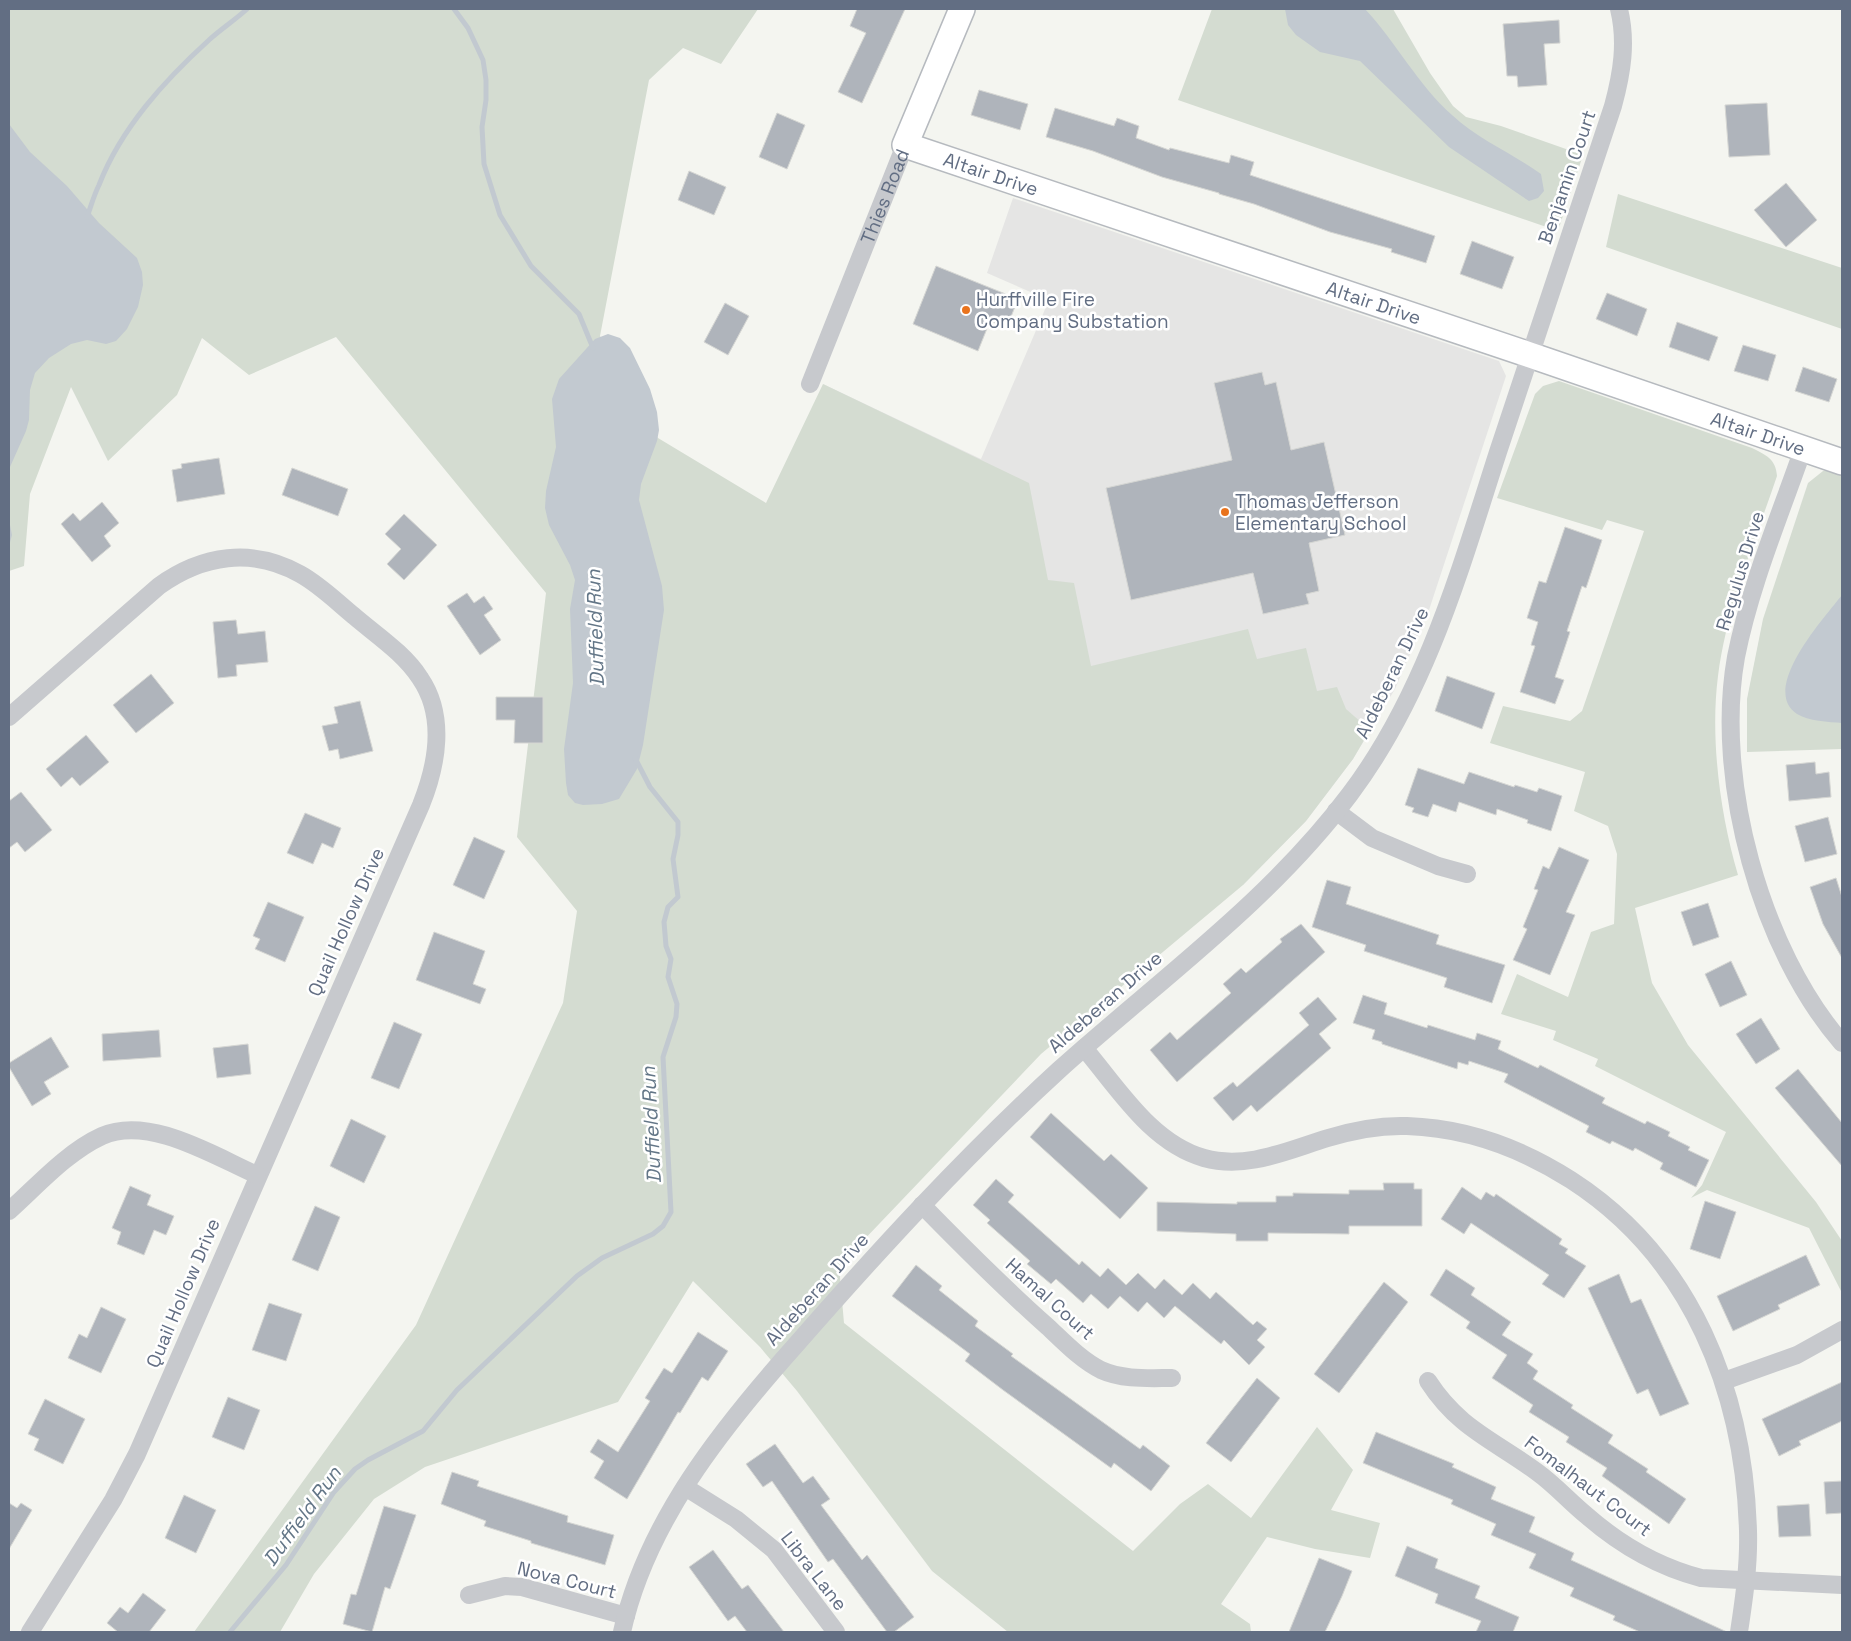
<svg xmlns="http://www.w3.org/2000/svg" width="1851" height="1641" font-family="'Space Grotesk',sans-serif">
  <rect width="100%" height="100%" fill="#f4f5f0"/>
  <!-- built -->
  <polygon fill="#e5e5e4" points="1013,198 1499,361 1506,376 1429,610 1395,689 1353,759 1306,821 1243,885 823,384 981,459 1049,300 987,273"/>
  <!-- green -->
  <g fill="#d4dcd1">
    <polygon points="9,9 758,9 721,64 683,48 649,80 600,336 658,438 766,503 823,384 1029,483 1048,580 1074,583 1091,666 1248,629 1257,659 1306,648 1317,691 1337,687 1346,709 1370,730 1353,759 1306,821 1243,885 1041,1054 839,1266 844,1323 1133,1551 1180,1504 1208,1484 1251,1518 1317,1427 1353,1470 1331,1510 1380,1523 1370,1558 1315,1549 1267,1537 1221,1604 1250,1624 1251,1632 1008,1632 932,1571 797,1391 760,1347 693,1281 618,1402 425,1467 374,1499 314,1574 280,1632 194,1632 416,1325 563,1003 577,911 517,837 546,593 336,337 249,375 202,338 177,395 108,461 71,387 30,494 24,566 9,571"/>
    <polygon points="1212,9 1393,9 1430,73 1453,106 1466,117 1501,126 1583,155 1558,231 1178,100"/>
    <polygon points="1618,194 1842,268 1842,329 1606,247"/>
    <path d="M 1559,381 L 1752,448 C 1766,455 1776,459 1777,476 C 1755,541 1727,607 1718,676 C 1710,738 1720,814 1738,875 L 1635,908 L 1652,983 L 1688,1045 L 1816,1202 L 1842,1241 L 1842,1293 L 1809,1228 L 1707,1190 L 1691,1198 L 1702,1185 L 1726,1132 L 1595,1066 L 1598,1059 L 1553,1040 L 1556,1031 L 1501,1014 L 1517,974 L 1568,997 L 1591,932 L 1614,924 L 1617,854 L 1608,826 L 1574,811 L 1585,772 L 1490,743 L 1503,706 L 1570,721 L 1582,711 L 1644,531 L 1607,520 L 1602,530 L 1497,498 L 1535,394 L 1543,386 Z"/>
    <polygon points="1831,470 1842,474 1842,749 1747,752 1747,699 1763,619 1808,483 1823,471"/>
  </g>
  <!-- water -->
  <g fill="#c2c9d0">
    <path d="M 1285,9 L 1365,9 C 1396,42 1418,85 1452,115 C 1479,140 1512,153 1541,174 L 1544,191 L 1538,198 L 1529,201 L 1449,147 L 1360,61 L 1320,52 L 1296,35 L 1288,25 Z"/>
    <polygon points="9,124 30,152 67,186 99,223 137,258 142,272 143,285 138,307 127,329 116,341 106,344 87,340 71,344 49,358 35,373 30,390 29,420 26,431 10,467 10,525 12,535 9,546"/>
    <polygon points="608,334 620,338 630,348 650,389 657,412 659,430 657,441 641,484 639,500 662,586 664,610 643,745 637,769 619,799 602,804 583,805 575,803 568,795 566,783 564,749 573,683 570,609 575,580 570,565 549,525 545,508 546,491 556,447 552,399 559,379 595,339"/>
    <path d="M 1842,595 L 1842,723 C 1829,722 1808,721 1797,714 C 1759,689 1825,617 1842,595 Z"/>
  </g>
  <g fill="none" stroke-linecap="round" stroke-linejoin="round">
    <!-- stream -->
    <g stroke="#c2c9d0" stroke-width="5">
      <polyline points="454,9 468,28 483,60 486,80 486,100 482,127 484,164 500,215 531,266 579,314 593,348"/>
      <path d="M 87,217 C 91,206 94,195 99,185 C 121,128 165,80 209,40 C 221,29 235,20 247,9"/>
      <polyline points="230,1632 286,1565 334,1492 355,1469 368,1460 423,1431 457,1390 577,1276 602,1258 653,1234 663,1226 671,1212 663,1057 676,1017 677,1004 668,977 671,959 666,946 664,922 668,907 678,897 673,859 678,835 678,822 650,787 635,758"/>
    </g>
  </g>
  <!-- building -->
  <g fill="#afb4bb" stroke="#d5d6d3">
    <polygon points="857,9 905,9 862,103 838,92 866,33 850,26"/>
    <polygon points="1559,20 1560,43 1544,44 1547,85 1518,87 1517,76 1507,76 1503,24"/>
    <polygon points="979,90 1028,104 1020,130 971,115"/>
    <polygon points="1767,103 1770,155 1729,157 1725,105"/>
    <polygon points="1055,108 1114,126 1117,118 1139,126 1136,138 1169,150 1170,148 1229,163 1231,155 1254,162 1250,175 1435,236 1426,263 1391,252 1392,249 1330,232 1254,204 1219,194 1219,193 1162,177 1093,151 1046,137"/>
    <polygon points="777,113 805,125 787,169 759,157"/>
    <polygon points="689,171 726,187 714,215 678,200"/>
    <polygon points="1786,183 1817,220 1786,247 1754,210"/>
    <polygon points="1472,241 1514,257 1502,289 1460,274"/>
    <polygon points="936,266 1018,299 1007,327 990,321 978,351 913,324"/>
    <polygon points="1607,293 1647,309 1637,336 1596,319"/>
    <polygon points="725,303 749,316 728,355 704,342"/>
    <polygon points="1677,322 1718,337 1709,361 1669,347"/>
    <polygon points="1743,345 1776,355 1768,381 1734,371"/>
    <polygon points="1803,367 1837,379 1829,402 1795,391"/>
    <polygon points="1262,372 1265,385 1276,382 1291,450 1324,442 1345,535 1309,543 1319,591 1306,594 1309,604 1263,614 1253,573 1131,600 1106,488 1232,460 1214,383"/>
    <polygon points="219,458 225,494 177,502 172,470 182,468 181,464"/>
    <polygon points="292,468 348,489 338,516 282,495"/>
    <polygon points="102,502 119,523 104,536 111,546 92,562 61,524 73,513 80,521"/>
    <polygon points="404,514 437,545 404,580 387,564 401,549 385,534"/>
    <polygon points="1565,527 1602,540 1586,588 1582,586 1567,631 1570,632 1555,677 1564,680 1555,704 1520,692 1535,646 1531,645 1538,622 1527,618 1539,581 1546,583"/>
    <polygon points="467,593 474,603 484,596 493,609 484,615 501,640 480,655 447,606"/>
    <polygon points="236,620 238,634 265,631 268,662 236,665 237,676 218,678 213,622"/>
    <polygon points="151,674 174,703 136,733 113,705"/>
    <polygon points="1447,676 1495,693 1482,729 1435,711"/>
    <polygon points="496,697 543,697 543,743 514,743 515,720 496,720"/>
    <polygon points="360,701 373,751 340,759 338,749 329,751 322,726 338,723 334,707"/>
    <polygon points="86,735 109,762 80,786 72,777 61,787 46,769"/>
    <polygon points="1815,762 1816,774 1829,772 1831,797 1789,801 1786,765"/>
    <polygon points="1418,768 1464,784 1469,772 1514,787 1515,785 1537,792 1539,788 1562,796 1551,831 1527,823 1528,820 1497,809 1496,815 1459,802 1456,812 1433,804 1428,817 1412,812 1414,808 1405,805"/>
    <polygon points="21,792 52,830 25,852 17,842 9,848 9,801"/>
    <polygon points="305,813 341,828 333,848 322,843 313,864 287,853"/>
    <polygon points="1828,817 1837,854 1805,862 1795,826"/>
    <polygon points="474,837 505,851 484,899 453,885"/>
    <polygon points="1559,847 1589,860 1566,912 1575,915 1550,975 1513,960 1527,929 1523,927 1538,890 1534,889 1543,866 1549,869"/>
    <polygon points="1836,878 1842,897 1842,958 1823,924 1810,887"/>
    <polygon points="1327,880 1351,887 1346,904 1439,935 1436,944 1505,965 1492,1003 1444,987 1447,978 1364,951 1366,945 1312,927"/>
    <polygon points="268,902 304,917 285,962 255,949 260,939 253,936"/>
    <polygon points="1708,903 1719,937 1693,946 1681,912"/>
    <polygon points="1301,924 1325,952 1177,1082 1150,1050 1170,1032 1177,1040 1231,993 1223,984 1241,968 1246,973 1282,942 1280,939"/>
    <polygon points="434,932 485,951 473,984 486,989 480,1004 416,980"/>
    <polygon points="1731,961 1747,995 1720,1007 1705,974"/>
    <polygon points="1363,995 1387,1003 1384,1014 1427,1028 1428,1025 1475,1040 1477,1033 1501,1041 1498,1049 1538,1068 1540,1065 1605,1098 1602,1103 1645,1124 1647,1121 1670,1132 1668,1136 1690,1147 1688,1150 1709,1160 1696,1187 1660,1169 1663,1163 1635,1148 1633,1151 1612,1141 1610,1144 1586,1132 1589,1126 1504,1082 1508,1074 1469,1061 1468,1065 1458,1062 1457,1069 1382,1044 1382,1042 1372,1039 1375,1030 1353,1023"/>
    <polygon points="1318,997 1337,1019 1319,1034 1331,1048 1257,1112 1251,1105 1233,1121 1213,1098 1233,1082 1237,1087 1309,1025 1299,1013"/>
    <polygon points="1761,1018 1780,1049 1756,1064 1736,1034"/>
    <polygon points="394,1022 422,1034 399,1089 371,1078"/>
    <polygon points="159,1030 161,1057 103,1061 102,1034"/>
    <polygon points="51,1037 69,1067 44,1082 51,1094 32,1106 9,1067 9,1063"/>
    <polygon points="248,1044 251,1074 217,1078 213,1048"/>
    <polygon points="1798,1069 1842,1123 1842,1166 1775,1088"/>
    <polygon points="1051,1113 1104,1161 1111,1154 1148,1188 1120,1219 1030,1137"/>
    <polygon points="351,1119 386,1136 364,1183 330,1166"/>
    <polygon points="996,1179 1014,1195 1008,1202 1079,1265 1082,1261 1100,1277 1108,1268 1126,1285 1138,1273 1155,1289 1164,1279 1182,1295 1193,1283 1210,1299 1216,1292 1253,1325 1257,1321 1267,1329 1257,1340 1265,1347 1249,1365 1224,1340 1221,1344 1175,1306 1164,1318 1147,1302 1138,1312 1120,1296 1108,1309 1091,1294 1083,1303 1056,1279 1051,1284 1027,1264 1030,1261 987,1223 990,1220 973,1205"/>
    <polygon points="1383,1183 1414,1183 1414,1189 1422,1189 1422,1226 1349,1226 1349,1234 1268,1233 1268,1241 1236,1241 1236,1234 1157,1231 1157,1202 1237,1204 1237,1202 1276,1202 1276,1196 1293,1196 1293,1193 1349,1194 1349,1190 1384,1190"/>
    <polygon points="130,1186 151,1195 147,1205 174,1216 166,1235 154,1230 144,1255 117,1244 121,1232 112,1228"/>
    <polygon points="1462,1187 1481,1200 1486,1192 1494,1197 1496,1194 1562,1239 1559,1244 1568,1249 1565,1253 1586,1266 1564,1298 1542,1284 1549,1275 1471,1223 1464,1234 1441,1219"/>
    <polygon points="1705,1201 1736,1212 1720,1259 1690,1249"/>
    <polygon points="315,1206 340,1217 318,1271 292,1260"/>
    <polygon points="1806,1255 1820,1285 1778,1305 1780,1309 1733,1331 1717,1296"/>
    <polygon points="916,1265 942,1286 939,1290 978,1321 975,1326 1013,1354 1011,1356 1140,1449 1143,1445 1170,1466 1151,1491 1114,1463 1111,1468 1003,1390 965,1361 970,1354 892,1296"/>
    <polygon points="1446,1269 1475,1288 1471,1295 1511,1322 1502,1335 1533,1354 1527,1363 1538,1371 1533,1379 1573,1405 1571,1408 1613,1435 1608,1443 1648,1469 1646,1472 1686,1499 1669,1524 1602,1476 1607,1468 1566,1442 1569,1437 1529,1412 1533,1405 1492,1378 1507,1355 1466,1328 1470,1322 1430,1295"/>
    <polygon points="1619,1274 1631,1303 1641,1299 1689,1404 1660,1416 1648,1389 1637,1394 1588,1288"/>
    <polygon points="1384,1282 1408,1302 1339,1393 1314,1374"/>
    <polygon points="269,1303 302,1314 286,1361 252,1350"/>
    <polygon points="101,1307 126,1319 101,1373 68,1358 79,1334 87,1338"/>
    <polygon points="698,1332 728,1351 708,1381 702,1377 680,1413 678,1412 627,1499 594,1478 604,1461 590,1452 598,1439 618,1452 650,1401 645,1398 664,1368 672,1373"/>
    <polygon points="1257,1378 1280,1398 1231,1462 1206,1443"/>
    <polygon points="1842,1382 1842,1421 1799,1441 1801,1445 1779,1456 1762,1419"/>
    <polygon points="228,1397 260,1410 244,1450 212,1437"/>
    <polygon points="45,1399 85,1419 63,1464 34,1450 39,1439 28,1434"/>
    <polygon points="1376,1432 1454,1464 1452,1467 1496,1487 1491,1499 1535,1517 1529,1532 1574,1553 1571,1560 1727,1632 1640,1632 1613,1620 1615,1616 1570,1596 1574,1588 1529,1568 1536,1554 1491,1535 1496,1524 1451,1504 1453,1500 1363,1463"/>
    <polygon points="775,1444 803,1483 813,1476 830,1499 821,1505 862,1560 867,1555 914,1617 894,1632 887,1632 833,1559 828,1562 772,1481 763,1487 746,1464"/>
    <polygon points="452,1472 479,1481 477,1486 568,1516 567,1522 614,1535 605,1565 531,1543 531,1541 484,1526 486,1521 441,1504"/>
    <polygon points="1842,1481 1842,1513 1826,1514 1824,1482"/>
    <polygon points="184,1495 216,1510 196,1553 165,1538"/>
    <polygon points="9,1503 17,1508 21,1503 32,1510 9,1549"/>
    <polygon points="1809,1504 1811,1536 1779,1537 1777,1506"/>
    <polygon points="384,1506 416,1515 390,1589 385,1587 372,1632 343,1624 351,1594 356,1595"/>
    <polygon points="1407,1546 1438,1559 1435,1568 1480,1586 1475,1598 1519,1617 1513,1632 1476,1632 1481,1621 1435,1603 1438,1594 1395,1576"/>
    <polygon points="713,1550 742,1589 748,1585 784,1632 747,1632 735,1616 728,1621 689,1567"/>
    <polygon points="1319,1558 1352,1571 1342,1596 1325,1632 1289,1632"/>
    <polygon points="143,1593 166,1610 149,1632 118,1632 107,1623 120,1607 128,1613"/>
  </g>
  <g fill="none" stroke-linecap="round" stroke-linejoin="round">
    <defs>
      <g id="secondary">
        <path id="s2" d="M 962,9 L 905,145 L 1530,355 L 1842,462"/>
      </g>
    </defs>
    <!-- secondary casing -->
    <use href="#secondary" stroke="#b6babf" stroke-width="28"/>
    <!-- street -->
    <g stroke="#c7c9cd" stroke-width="18">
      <path id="s1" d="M 810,384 L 905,145"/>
      <path d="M 1803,449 C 1779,518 1750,586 1736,657 C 1714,780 1761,950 1842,1043"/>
      <path d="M 9,717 L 159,586 C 202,555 252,547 300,574 C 320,585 337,602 354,616 C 376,635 404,653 420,678 C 446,716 437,765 421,805 L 137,1454 L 113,1500 L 30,1632"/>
      <polyline points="1336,811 1372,838 1438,866 1467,874"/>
      <path d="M 1084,1048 C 1118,1088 1151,1143 1204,1158 C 1247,1170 1288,1150 1328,1138 C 1354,1130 1380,1125 1407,1126 C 1467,1128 1521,1148 1571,1180 C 1692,1258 1744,1392 1748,1531 C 1749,1565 1744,1599 1739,1632"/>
      <path d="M 922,1205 C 963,1247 1004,1288 1048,1327 C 1064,1342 1081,1360 1101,1370 C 1123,1380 1149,1378 1172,1378"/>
      <path d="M 9,1211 C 37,1186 67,1152 102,1136 C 149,1115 214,1156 257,1175"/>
      <path d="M 1428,1381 C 1459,1429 1494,1440 1537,1472 C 1555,1485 1569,1501 1586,1515 C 1619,1544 1659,1567 1701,1578 L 1842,1585"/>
      <polyline points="1724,1381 1797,1355 1842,1330"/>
      <polyline points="685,1487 736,1519 774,1550 836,1632"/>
      <polyline points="469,1595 505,1586 522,1587 626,1616"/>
      <path d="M 622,1632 C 646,1523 721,1429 794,1347 C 878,1251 965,1156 1059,1070 C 1158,981 1270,901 1350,794 C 1426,693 1460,570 1498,452 C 1536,337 1575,221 1613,106 C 1622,73 1627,42 1619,9"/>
    </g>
    <!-- secondary -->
    <use href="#secondary" stroke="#fff" stroke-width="25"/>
  </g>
  <!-- markers -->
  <g fill="#e9731c" stroke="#fff" stroke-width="2">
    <circle cx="966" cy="310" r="5"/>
    <circle cx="1225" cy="512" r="5"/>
  </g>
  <g text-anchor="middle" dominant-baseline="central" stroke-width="5" stroke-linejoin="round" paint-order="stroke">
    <!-- street labels -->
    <g font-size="19" fill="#626e83" stroke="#fff">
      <text stroke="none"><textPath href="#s2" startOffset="238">Altair Drive</textPath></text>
      <text transform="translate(1567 177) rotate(-71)">Benjamin Court</text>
      <text stroke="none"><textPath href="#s1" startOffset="202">Thies Road</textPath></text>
      <text stroke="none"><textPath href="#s2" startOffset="642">Altair Drive</textPath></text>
      <text stroke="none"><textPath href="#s2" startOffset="1048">Altair Drive</textPath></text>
      <text transform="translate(1740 571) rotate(-73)">Regulus Drive</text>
      <text transform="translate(1392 673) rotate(-64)">Aldeberan Drive</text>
      <text transform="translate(346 922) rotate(-66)">Quail Hollow Drive</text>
      <text transform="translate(1105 1002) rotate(-41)">Aldeberan Drive</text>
      <text transform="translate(817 1289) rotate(-48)">Aldeberan Drive</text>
      <text transform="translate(183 1293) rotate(-67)">Quail Hollow Drive</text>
      <text transform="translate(1050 1299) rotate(42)">Hamal Court</text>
      <text transform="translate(1588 1486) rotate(37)">Fomalhaut Court</text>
      <text transform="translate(814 1571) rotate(52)">Libra Lane</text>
      <text transform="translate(567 1580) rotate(14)">Nova Court</text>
    </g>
    <!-- poi labels -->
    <g font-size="19" fill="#626e83" stroke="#fff" text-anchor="start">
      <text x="976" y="299">Hurffville Fire<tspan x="976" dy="22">Company Substation</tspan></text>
      <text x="1235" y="501">Thomas Jefferson<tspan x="1235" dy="22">Elementary School</tspan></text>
    </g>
    <!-- water labels -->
    <g font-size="20" font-style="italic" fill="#637687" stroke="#fff">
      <text transform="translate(595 628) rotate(-92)">Duffield Run</text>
      <text transform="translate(651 1125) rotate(-93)">Duffield Run</text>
      <text transform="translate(302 1516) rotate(-54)">Duffield Run</text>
    </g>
  </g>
  <!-- border -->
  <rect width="1851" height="1641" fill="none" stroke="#626e83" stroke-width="20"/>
</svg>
